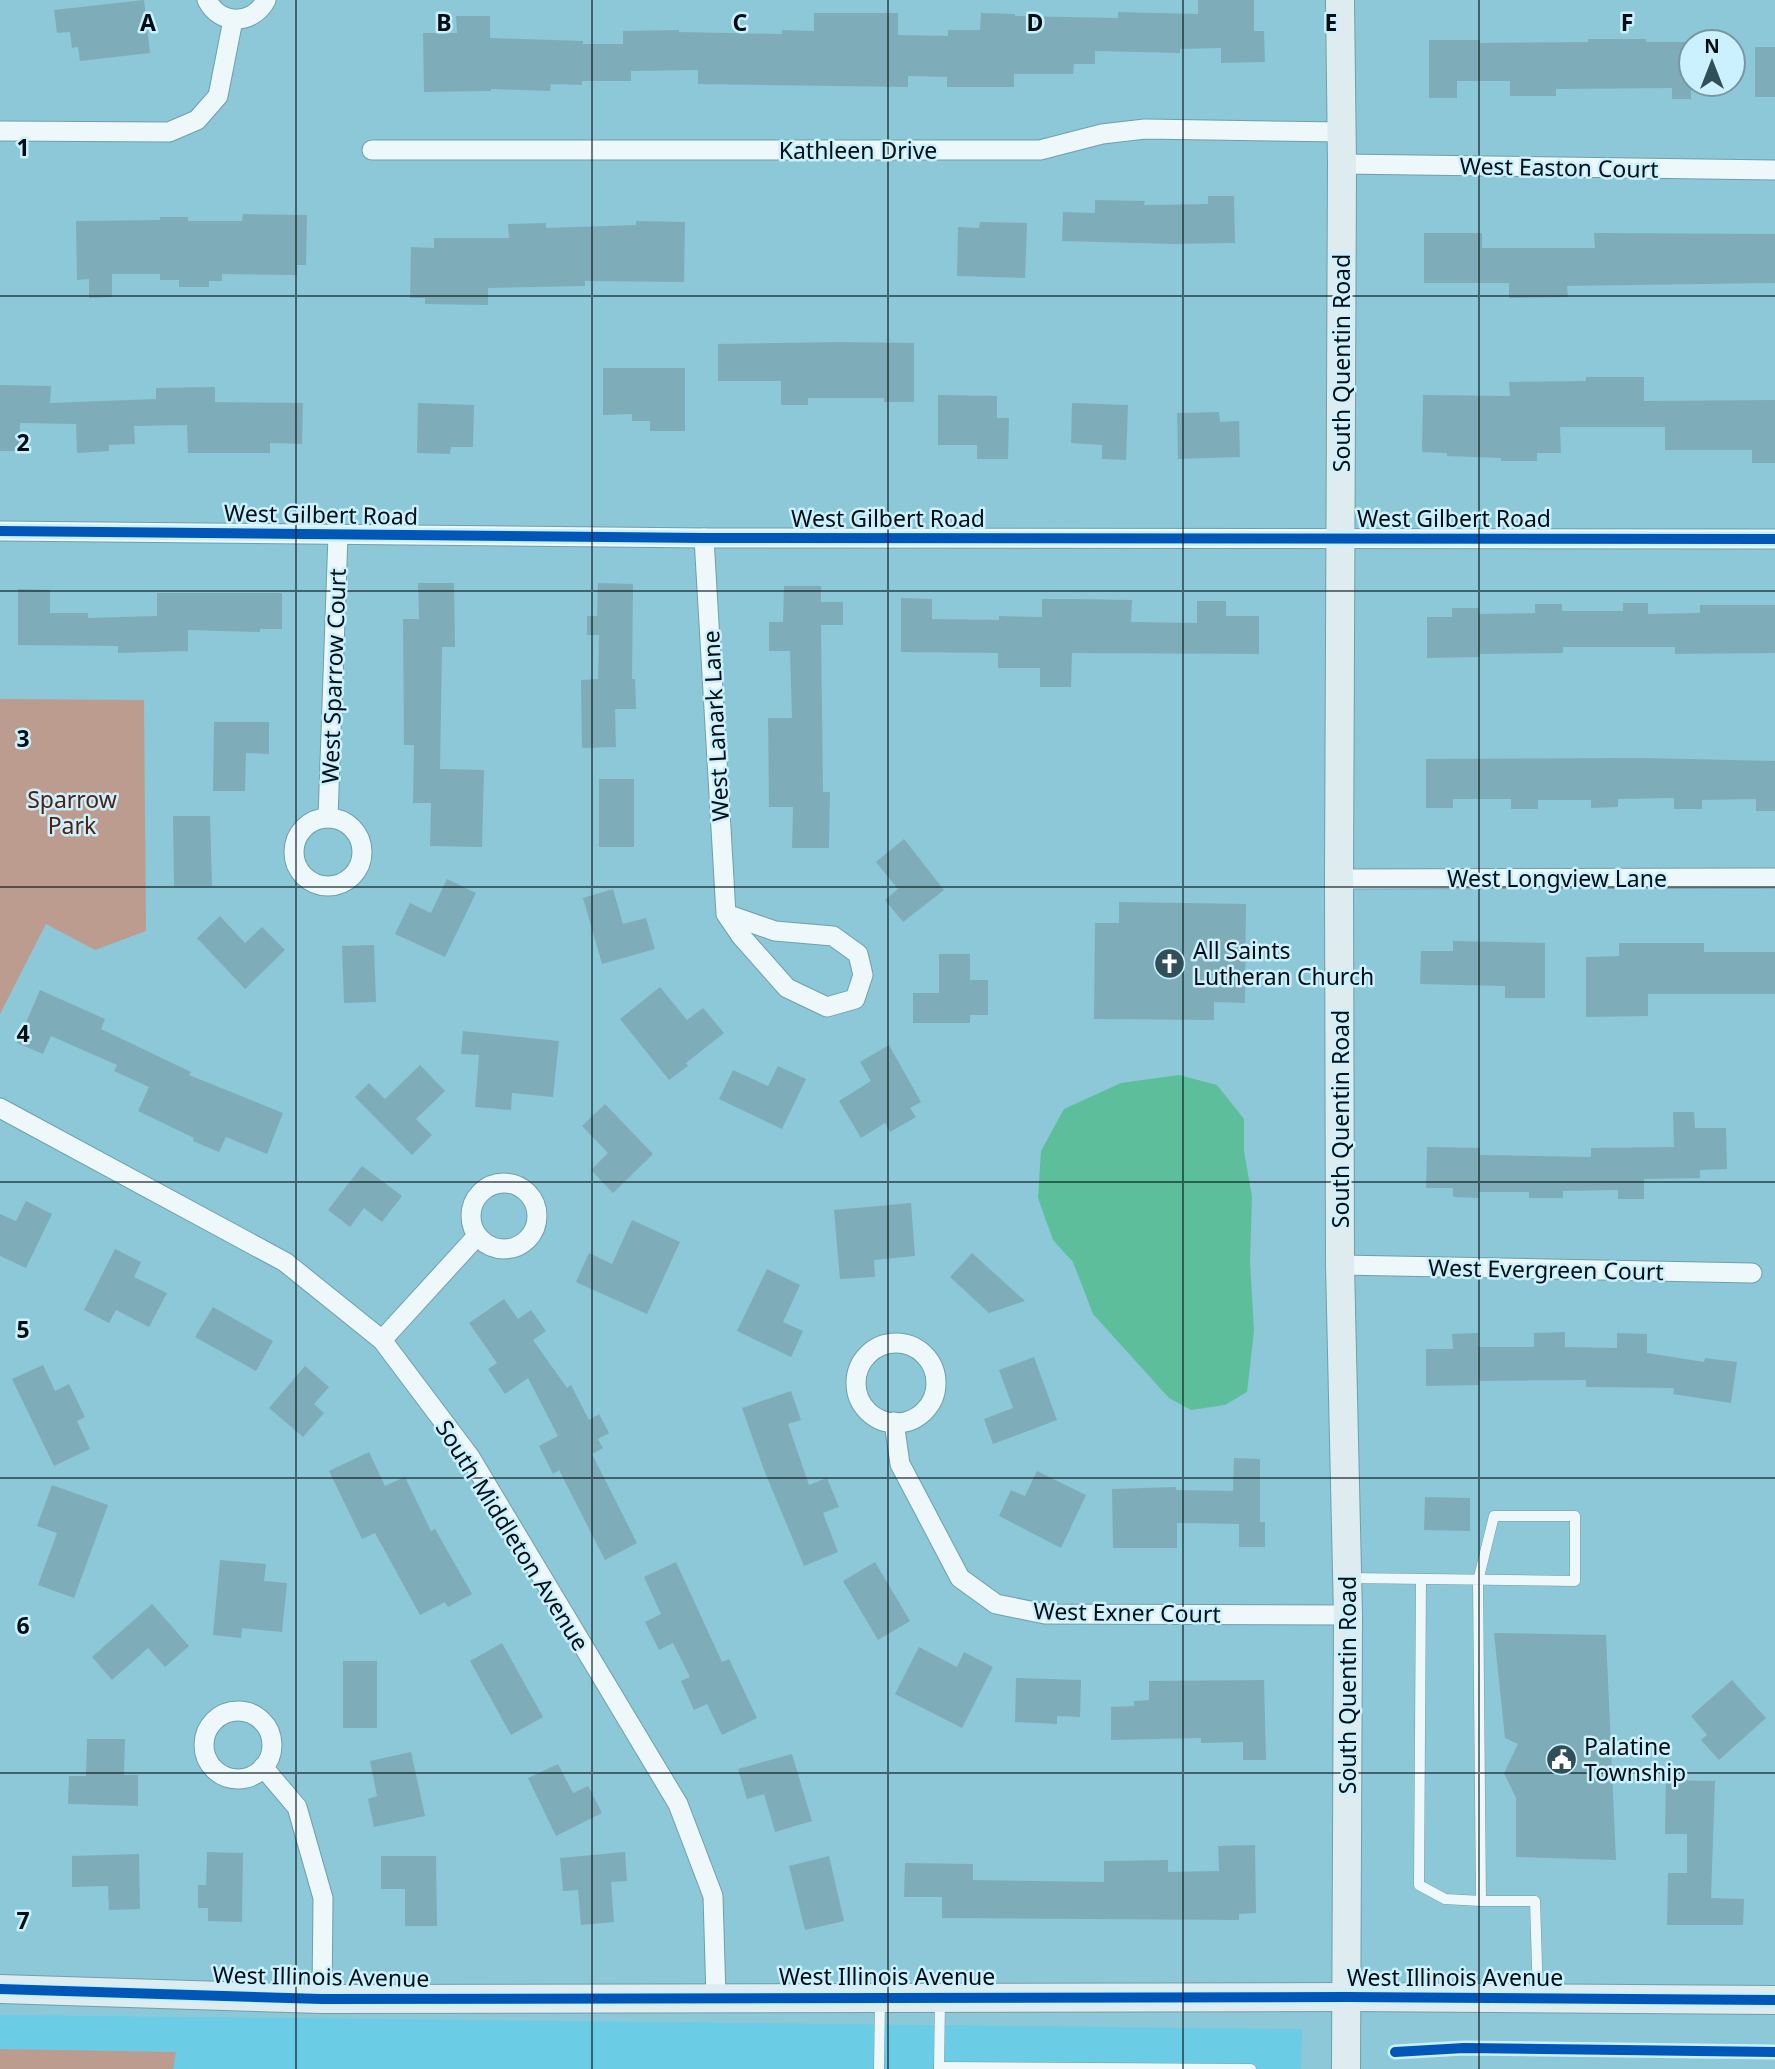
<svg xmlns="http://www.w3.org/2000/svg" width="1775" height="2069" font-family="'Noto Sans',sans-serif">
  <rect width="100%" height="100%" fill="#8cc8d8"/>
  <!-- built -->
  <polygon fill="#6acce5" points="0,2015 1302,2029 1301,2069 0,2069"/>
  <!-- green -->
  <g fill="#bd9c90">
    <polygon points="0,699 144,700 146,931 95,950 46,924 0,1014"/>
    <polygon points="0,2049 176,2052 173,2069 0,2069"/>
  </g>
  <!-- water -->
  <polygon fill="#5cbe9a" points="1179,1075 1217,1085 1244,1119 1244,1151 1252,1197 1250,1262 1254,1331 1247,1392 1225,1405 1191,1410 1169,1398 1093,1314 1073,1262 1053,1240 1038,1198 1041,1151 1064,1109 1121,1083"/>
  <!-- building -->
  <g fill="#7eadb9">
    <polygon points="144,0 150,53 80,61 78,47 72,48 70,32 57,33 54,10"/>
    <polygon points="1198,0 1254,0 1254,31 1264,31 1265,62 1221,63 1221,48 1180,49 1180,53 1095,51 1095,64 1074,64 1073,74 1014,74 1014,87 947,87 947,77 908,76 908,87 698,84 698,70 631,71 631,81 582,81 582,85 551,84 550,91 491,89 491,91 424,92 423,33 457,33 456,16 490,16 490,38 583,41 583,44 623,44 623,31 679,30 679,32 782,34 782,30 814,31 814,13 898,13 898,35 948,36 948,30 980,30 981,13 1015,14 1015,16 1118,18 1118,12 1198,14"/>
    <polygon points="1588,39 1646,39 1646,42 1691,42 1691,99 1672,99 1672,88 1556,89 1556,96 1510,96 1510,81 1457,81 1457,98 1429,98 1429,40 1480,40 1480,43 1588,42"/>
    <rect x="1755" y="47" width="20" height="50"/>
    <polygon points="1208,196 1234,196 1235,243 1174,244 1062,241 1063,212 1095,213 1095,200 1145,201 1144,205 1208,204"/>
    <polygon points="243,214 307,215 306,265 297,265 297,275 222,274 222,281 209,281 209,287 179,287 179,280 160,280 160,274 112,274 112,297 89,298 89,279 77,280 76,221 160,220 160,217 188,217 188,221 242,221"/>
    <polygon points="636,221 685,222 684,282 585,281 585,286 488,288 488,305 425,304 425,298 410,298 411,247 434,248 434,238 509,238 508,224 546,223 546,228 636,225"/>
    <polygon points="980,222 1027,223 1025,278 957,276 958,227 979,228"/>
    <polygon points="1424,233 1482,233 1482,248 1595,248 1594,233 1775,234 1775,283 1567,286 1568,297 1509,298 1509,283 1424,283"/>
    <polygon points="839,342 914,343 914,402 884,402 884,398 808,398 808,405 781,405 781,381 718,381 718,344"/>
    <polygon points="603,368 685,368 685,431 650,431 650,421 632,421 632,414 603,415"/>
    <polygon points="1586,377 1644,377 1644,401 1775,400 1775,463 1752,463 1752,450 1665,450 1665,427 1560,427 1561,453 1537,453 1537,461 1501,461 1501,458 1447,456 1447,453 1422,452 1423,395 1510,396 1509,382 1586,381"/>
    <polygon points="0,385 51,386 50,403 156,399 156,388 215,387 215,402 303,403 302,444 270,443 270,453 188,453 187,425 134,426 135,444 109,445 109,451 77,453 76,424 20,423 19,451 0,451"/>
    <polygon points="938,395 997,396 997,418 1009,418 1008,459 977,459 977,445 938,445"/>
    <polygon points="418,403 474,405 473,447 451,447 450,454 417,453"/>
    <polygon points="1072,403 1128,405 1126,460 1102,459 1102,445 1071,443"/>
    <polygon points="1219,412 1220,422 1239,421 1240,457 1178,459 1177,413"/>
    <polygon points="418,583 454,583 455,647 442,647 440,769 484,770 482,847 430,846 431,803 413,803 414,745 404,745 403,619 419,619"/>
    <polygon points="598,583 633,584 632,679 635,679 636,709 615,709 616,747 582,748 581,680 598,679 599,635 587,635 587,616 597,616"/>
    <polygon points="784,586 821,586 821,602 843,602 843,625 821,625 823,792 830,792 829,848 792,848 793,807 769,807 768,718 792,718 790,651 769,651 769,622 783,622"/>
    <polygon points="18,589 50,590 50,613 88,613 88,618 157,616 157,593 282,593 282,629 260,629 260,632 188,630 188,651 118,653 118,646 18,645"/>
    <polygon points="901,598 932,599 932,619 999,620 999,616 1042,617 1042,599 1072,599 1132,600 1131,622 1197,623 1197,601 1226,601 1226,616 1259,616 1259,654 1072,653 1071,687 1040,687 1040,668 998,668 998,653 901,652"/>
    <polygon points="1623,603 1648,603 1648,614 1700,613 1700,605 1775,605 1775,653 1675,654 1675,647 1563,647 1563,653 1479,654 1480,657 1427,658 1427,617 1452,617 1452,608 1479,608 1479,614 1535,613 1535,604 1562,604 1562,611 1623,611"/>
    <polygon points="214,722 269,722 269,754 246,753 245,791 213,791"/>
    <polygon points="1643,758 1775,761 1775,811 1756,811 1756,799 1702,800 1702,809 1674,809 1674,798 1618,799 1618,807 1591,808 1591,800 1538,800 1538,809 1511,809 1511,799 1453,799 1453,808 1426,808 1426,759"/>
    <rect x="599" y="779" width="35" height="68"/>
    <polygon points="173,816 210,816 212,886 174,886"/>
    <polygon points="904,839 944,890 903,922 885,900 898,889 876,862"/>
    <polygon points="447,879 476,893 445,957 395,934 410,903 431,913"/>
    <polygon points="613,889 623,924 646,918 655,949 602,964 583,898"/>
    <polygon points="1119,902 1246,904 1245,1003 1214,1002 1214,1020 1094,1019 1095,923 1119,923"/>
    <polygon points="220,916 245,943 262,927 285,950 245,989 197,938"/>
    <polygon points="1453,941 1545,943 1545,998 1505,998 1505,986 1420,984 1421,951 1453,951"/>
    <polygon points="1619,943 1704,943 1704,952 1775,952 1775,994 1648,994 1648,1016 1586,1017 1586,957 1619,956"/>
    <polygon points="374,945 376,1002 344,1003 342,946"/>
    <polygon points="939,954 970,954 970,980 988,980 988,1015 970,1015 970,1023 913,1023 913,993 939,993"/>
    <polygon points="660,987 687,1020 703,1008 724,1033 686,1063 688,1066 669,1080 620,1019"/>
    <polygon points="40,990 105,1019 101,1029 191,1072 189,1075 283,1113 267,1154 226,1137 219,1152 193,1141 194,1138 138,1111 149,1087 114,1071 117,1065 51,1036 43,1054 17,1043"/>
    <polygon points="463,1031 559,1041 553,1097 512,1093 511,1110 475,1107 479,1055 461,1054"/>
    <polygon points="889,1045 921,1102 910,1108 916,1117 890,1132 885,1123 861,1138 839,1101 871,1081 860,1062"/>
    <polygon points="420,1065 445,1091 416,1119 432,1135 412,1155 355,1097 369,1083 385,1099"/>
    <polygon points="778,1066 806,1079 782,1129 719,1099 733,1070 768,1086"/>
    <polygon points="605,1104 653,1154 613,1193 591,1170 608,1153 582,1126"/>
    <polygon points="1673,1112 1694,1112 1695,1128 1726,1128 1727,1169 1700,1170 1700,1178 1644,1179 1644,1199 1618,1199 1618,1190 1563,1191 1563,1198 1529,1198 1529,1192 1479,1192 1479,1198 1453,1197 1453,1188 1426,1188 1427,1147 1480,1148 1480,1155 1591,1157 1591,1148 1674,1147"/>
    <polygon points="362,1166 402,1196 382,1222 364,1208 350,1227 328,1210"/>
    <polygon points="26,1201 52,1214 26,1268 0,1256 0,1214 16,1221"/>
    <polygon points="911,1203 915,1256 874,1260 875,1277 840,1279 834,1210"/>
    <polygon points="632,1220 680,1242 647,1314 576,1282 589,1253 612,1264"/>
    <polygon points="115,1249 141,1262 134,1277 167,1293 149,1327 116,1310 109,1323 84,1310"/>
    <polygon points="972,1253 1025,1301 989,1313 950,1277"/>
    <polygon points="767,1269 800,1285 783,1322 803,1331 791,1357 737,1331"/>
    <polygon points="504,1299 518,1319 531,1310 546,1331 533,1340 567,1388 571,1385 589,1420 599,1414 609,1433 598,1439 603,1448 592,1454 637,1543 605,1560 559,1470 553,1474 539,1446 558,1436 528,1378 505,1394 488,1369 497,1363 469,1323"/>
    <polygon points="213,1307 273,1341 256,1371 195,1337"/>
    <polygon points="1565,1332 1565,1347 1617,1348 1617,1333 1647,1334 1647,1353 1704,1362 1705,1358 1737,1362 1731,1403 1673,1394 1674,1388 1586,1387 1586,1380 1479,1381 1479,1385 1426,1386 1426,1349 1453,1349 1452,1334 1478,1333 1478,1347 1534,1347 1534,1333"/>
    <polygon points="1034,1357 1057,1420 993,1444 984,1419 1013,1408 999,1370"/>
    <polygon points="43,1365 55,1391 69,1384 85,1417 77,1421 90,1449 54,1466 12,1379"/>
    <polygon points="305,1366 329,1387 314,1404 324,1413 303,1437 269,1408"/>
    <polygon points="791,1391 801,1420 788,1424 809,1485 827,1478 839,1507 823,1513 838,1552 804,1566 764,1470 742,1408"/>
    <polygon points="369,1452 385,1486 405,1477 431,1531 435,1529 472,1594 448,1607 445,1602 420,1615 375,1533 362,1539 329,1471"/>
    <polygon points="1234,1458 1260,1459 1260,1522 1265,1522 1265,1547 1239,1547 1239,1524 1177,1523 1177,1548 1113,1548 1112,1489 1176,1487 1176,1490 1233,1491"/>
    <polygon points="1037,1471 1086,1495 1061,1548 999,1516 1011,1490 1025,1496"/>
    <polygon points="52,1485 108,1505 74,1598 38,1585 57,1533 37,1526"/>
    <polygon points="1425,1497 1470,1498 1470,1531 1424,1530"/>
    <polygon points="220,1560 266,1564 264,1581 287,1583 282,1632 242,1628 241,1638 213,1635"/>
    <polygon points="676,1562 722,1662 729,1659 757,1718 722,1735 707,1704 694,1710 681,1681 690,1677 673,1643 659,1650 645,1622 661,1614 644,1577"/>
    <polygon points="875,1562 910,1621 878,1640 843,1581"/>
    <polygon points="152,1604 189,1646 165,1667 148,1648 112,1680 92,1657"/>
    <polygon points="1494,1633 1606,1635 1616,1860 1516,1857 1516,1798 1504,1773 1518,1744 1505,1738"/>
    <polygon points="502,1643 543,1717 511,1735 470,1661"/>
    <polygon points="919,1647 957,1667 964,1652 993,1667 962,1728 895,1694"/>
    <rect x="343" y="1661" width="34" height="67"/>
    <polygon points="1016,1678 1081,1680 1080,1717 1057,1716 1057,1724 1015,1722"/>
    <polygon points="1264,1680 1266,1760 1243,1760 1243,1742 1201,1743 1201,1738 1111,1740 1111,1707 1134,1706 1134,1701 1149,1700 1149,1681"/>
    <polygon points="1732,1680 1766,1718 1719,1760 1701,1740 1707,1735 1691,1716"/>
    <polygon points="87,1739 125,1739 124,1775 138,1775 138,1806 68,1804 69,1776 86,1776"/>
    <polygon points="411,1752 425,1816 374,1827 368,1799 377,1796 370,1761"/>
    <polygon points="792,1754 812,1821 775,1832 764,1794 747,1799 738,1769"/>
    <polygon points="558,1764 573,1793 588,1786 602,1813 556,1836 528,1778"/>
    <polygon points="1666,1780 1715,1781 1711,1898 1744,1899 1743,1925 1667,1925 1668,1873 1687,1873 1687,1834 1665,1834"/>
    <polygon points="1255,1845 1256,1913 1239,1914 1239,1920 942,1918 942,1897 904,1897 905,1863 973,1864 973,1880 1104,1882 1104,1861 1168,1860 1168,1872 1219,1871 1218,1846"/>
    <polygon points="207,1852 243,1853 242,1922 208,1921 208,1908 198,1908 198,1885 206,1885"/>
    <polygon points="625,1852 627,1881 611,1882 614,1922 581,1925 578,1890 563,1891 560,1858"/>
    <polygon points="139,1854 140,1909 109,1910 108,1886 72,1887 72,1856"/>
    <polygon points="381,1856 436,1856 437,1926 405,1926 405,1889 381,1889"/>
    <polygon points="829,1856 844,1921 805,1930 789,1866"/>
  </g>
  <g fill="none" stroke-linecap="round" stroke-linejoin="round">
    <defs>
      <g id="lane">
        <polyline points="1348,1578 1575,1581 1575,1516 1494,1516 1478,1581 1481,1901 1535,1901 1538,1998"/>
        <polyline points="1421,1580 1419,1885 1445,1899 1481,1901"/>
        <polyline points="939,2067 1251,2069"/>
        <polyline points="879,2069 880,2001"/>
        <polyline points="939,2069 940,2000"/>
      </g>
      <g id="street">
        <path d="M 207,0 C 220,26 253,25 266,0"/>
        <polyline points="0,131 169,132 197,120 218,96 233,20"/>
        <polyline points="372,150 1040,150 1102,134 1145,129 1342,132"/>
        <polyline points="1342,164 1775,170"/>
        <polyline points="0,531 704,538 1775,539"/>
        <polyline points="704,538 726,914 741,936 787,988 827,1007 855,999 863,975 858,954 833,936 775,931 726,914"/>
        <circle cx="328" cy="852" r="34"/>
        <polyline points="328,818 338,535"/>
        <polyline points="1339,879 1775,878"/>
        <polyline points="0,1108 285,1262 382,1340 470,1457 678,1804 713,1896 716,1997"/>
        <circle cx="504" cy="1216" r="33"/>
        <polyline points="1340,1265 1752,1273"/>
        <polyline points="382,1340 477,1236"/>
        <circle cx="896" cy="1383" r="40"/>
        <polyline points="894,1422 900,1464 960,1578 996,1604 1045,1614 1348,1615"/>
        <circle cx="238" cy="1745" r="34"/>
        <polyline points="263,1767 297,1807 323,1898 322,1999"/>
      </g>
      <g id="secondary">
        <polyline points="1340,0 1342,164 1339,879 1340,1265 1348,1615 1346,2069"/>
        <polyline points="0,1989 322,1999 1347,1997 1775,2000"/>
      </g>
    </defs>
    <!-- lane casing -->
    <use href="#lane" stroke="#6da0ad" stroke-width="11"/>
    <!-- street casing -->
    <use href="#street" stroke="#6da0ad" stroke-width="21"/>
    <!-- secondary casing -->
    <use href="#secondary" stroke="#6da0ad" stroke-width="30"/>
    <!-- lane -->
    <use href="#lane" stroke="#eef7f9" stroke-width="10"/>
    <!-- street -->
    <use href="#street" stroke="#eef7f9" stroke-width="19"/>
    <!-- secondary -->
    <use href="#secondary" stroke="#deecf0" stroke-width="28"/>
    <defs>
      <g id="cycleway">
        <polyline points="0,531 704,538 1775,539"/>
        <polyline points="0,1989 322,1999 1347,1997 1775,2000"/>
        <polyline points="1395,2052 1464,2048 1775,2052"/>
      </g>
    </defs>
    <!-- cycleway casing -->
    <use href="#cycleway" stroke="#caf1fd" stroke-width="15"/>
    <!-- cycleway -->
    <use href="#cycleway" stroke="#0057b8" stroke-width="10"/>
  </g>
  <!-- grid -->
  <path fill="none" stroke="#000e14" stroke-width="2" stroke-opacity="0.55" d="M 296,0 L 296,2069M 592,0 L 592,2069M 888,0 L 888,2069M 1183,0 L 1183,2069M 1479,0 L 1479,2069M 0,296 L 1775,296M 0,591 L 1775,591M 0,887 L 1775,887M 0,1182 L 1775,1182M 0,1478 L 1775,1478M 0,1773 L 1775,1773"/>
  <!-- icons -->
  <defs>
    <symbol id="church-disc" viewBox="-11 -11 22 22"><circle r="9.5" fill="#314f59" stroke="#caf1fd"/><path d="M-1.2-6h2.4v3.5h3.3v2.4h-3.3V6h-2.4V-.1h-3.3v-2.4h3.3Z" fill="#fff"/></symbol>
    <symbol id="civic-disc" viewBox="-11 -11 22 22"><circle r="9.5" fill="#314f59" stroke="#caf1fd"/><path d="M-.6-6.5H3V-4.5H.6V-3L4-1V1h2V6H-6V1h2V-1L-.6-3ZM-1.2 2.5V6h2.4V2.5Z" fill="#fff"/></symbol>
  </defs>
  <g fill-rule="evenodd">
    <use href="#church-disc" x="1152" y="946" width="35" height="35"/>
    <use href="#civic-disc" x="1544" y="1742" width="35" height="35"/>
  </g>
  <g text-anchor="middle" dominant-baseline="central" stroke-width="5" stroke-linejoin="round" paint-order="stroke">
    <!-- street labels -->
    <g font-size="23" fill="#000e14" stroke="#caf1fd">
      <text x="858" y="150">Kathleen Drive</text>
      <text transform="translate(1559 167) rotate(1)">West Easton Court</text>
      <text transform="translate(1341 363) rotate(-90)">South Quentin Road</text>
      <text transform="translate(321 514) rotate(1)">West Gilbert Road</text>
      <text x="888" y="518">West Gilbert Road</text>
      <text x="1454" y="518">West Gilbert Road</text>
      <text transform="translate(333 676) rotate(-88)">West Sparrow Court</text>
      <text transform="translate(715 726) rotate(-93)">West Lanark Lane</text>
      <text x="1557" y="878">West Longview Lane</text>
      <text transform="translate(1340 1119) rotate(-90)">South Quentin Road</text>
      <text transform="translate(1546 1269) rotate(1)">West Evergreen Court</text>
      <text transform="translate(513 1535) rotate(58)">South Middleton Avenue</text>
      <text transform="translate(1127 1612) rotate(1)">West Exner Court</text>
      <text transform="translate(1347 1685) rotate(-90)">South Quentin Road</text>
      <text transform="translate(321 1976) rotate(1)">West Illinois Avenue</text>
      <text x="887" y="1976">West Illinois Avenue</text>
      <text x="1455" y="1977">West Illinois Avenue</text>
    </g>
    <!-- park labels -->
    <g font-size="23" fill="#522011" stroke="#caf1fd">
      <text x="72" y="799">Sparrow<tspan x="72" dy="26">Park</tspan></text>
    </g>
    <!-- poi labels -->
    <g font-size="23" fill="#000e14" stroke="#caf1fd" text-anchor="start">
      <text x="1193" y="950">All Saints<tspan x="1193" dy="26">Lutheran Church</tspan></text>
      <text x="1584" y="1746">Palatine<tspan x="1584" dy="26">Township</tspan></text>
    </g>
  </g>
  <g font-size="23" text-anchor="middle" font-weight="bold" fill="#000e14" stroke="#caf1fd" stroke-width="5" stroke-linejoin="round" paint-order="stroke">
    <text x="148" y="31">A</text>
    <text x="444" y="31">B</text>
    <text x="740" y="31">C</text>
    <text x="1035" y="31">D</text>
    <text x="1331" y="31">E</text>
    <text x="1627" y="31">F</text>
    <text x="23" y="156">1</text>
    <text x="23" y="451">2</text>
    <text x="23" y="747">3</text>
    <text x="23" y="1042">4</text>
    <text x="23" y="1338">5</text>
    <text x="23" y="1634">6</text>
    <text x="23" y="1929">7</text>
  </g>
  <!-- north arrow -->
  <g transform="translate(1712 63)"><circle r="33" fill="#caf1fd" stroke="#7996a0" stroke-width="2"/>
  <path d="M0-5L12 26L0 18L-12 26Z" fill="#314f59"/>
  <text y="-10" font-size="19" font-weight="bold" text-anchor="middle" fill="#000e14">N</text>
  </g>
</svg>
